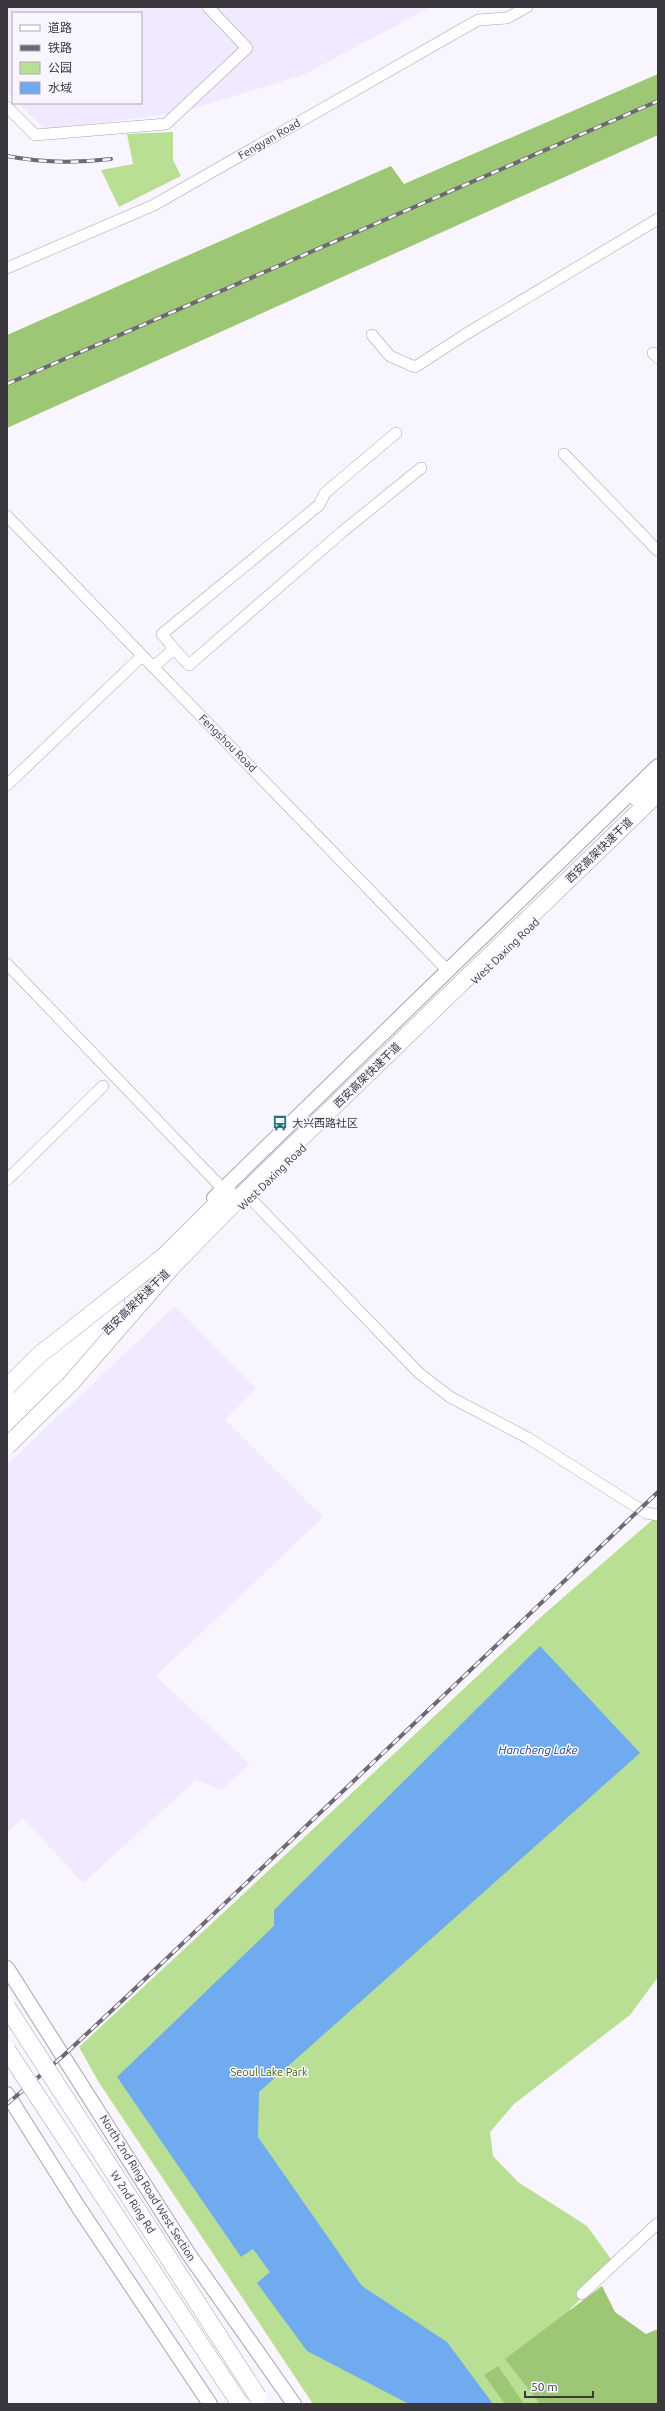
<svg xmlns="http://www.w3.org/2000/svg" width="665" height="2411" font-family="Ubuntu,'Noto Sans SC',sans-serif">
  <rect width="100%" height="100%" fill="#f8f5fe"/>
  <!-- built -->
  <g fill="#f0e9ff">
    <polygon points="7,7 431,7 303,75 182,112 46,130 18,103 141,103 141,13 13,13 13,98 7,92"/>
    <polygon points="175,1306 256,1389 225,1420 323,1517 156,1676 250,1764 221,1790 196,1780 83,1883 23,1818 7,1833 7,1465"/>
  </g>
  <!-- green -->
  <g fill="#b8df93">
    <polygon points="173,132 173,160 181,176 119,207 101,170 133,164 127,134"/>
    <polygon points="658,1515 658,1977 630,2015 514,2104 490,2132 493,2156 518,2182 587,2226 616,2266 570,2309 641,2404 313,2404 98,2081 79,2047 542,1616"/>
  </g>
  <!-- forest -->
  <g fill="#9dc774">
    <polygon points="658,74 658,135 7,428 7,335 391,166 404,184"/>
    <polygon points="602,2286 615,2312 646,2334 658,2329 658,2404 540,2404 505,2359"/>
    <polygon points="498,2366 524,2404 505,2404 484,2375"/>
  </g>
  <!-- water -->
  <polygon fill="#70abf0" points="540,1646 640,1753 259,2092 258,2137 362,2286 447,2342 493,2404 409,2404 307,2351 257,2283 270,2272 253,2249 241,2257 117,2077 274,1926 274,1910"/>
  <g fill="none" stroke-linecap="round" stroke-linejoin="round">
    <defs>
      <g id="minor">
        <polyline points="7,107 35,135 166,124 247,48 208,7"/>
        <polyline points="7,268 154,205 478,20 507,18 527,7"/>
        <polyline points="372,335 390,356 415,367 466,334 658,219"/>
        <polyline points="653,353 658,358"/>
        <polyline points="564,454 658,551"/>
        <polyline points="7,516 448,971"/>
        <polyline points="174,649 189,665 342,532 421,468"/>
        <polyline points="153,667 174,649 162,634 319,505 325,493 396,433"/>
        <polyline points="7,785 142,656"/>
        <polyline points="7,964 223,1189"/>
        <polyline points="7,1180 103,1086"/>
        <polyline points="250,1198 419,1373 450,1397 528,1438 646,1513 658,1515"/>
        <polyline points="582,2294 658,2223"/>
      </g>
      <g id="major">
        <polyline points="214,1198 658,766"/>
        <polyline points="7,1968 188,2253 294,2404"/>
        <polyline points="7,2094 79,2208 210,2404"/>
      </g>
      <g id="highway">
        <polyline points="637,798 658,778"/>
        <polyline points="151,1269 228,1193"/>
        <polyline points="161,1278 240,1197 658,793"/>
        <polyline points="7,1405 116,1302"/>
        <polyline points="7,1424 114,1323"/>
      </g>
    </defs>
    <!-- minor casing -->
    <use href="#minor" stroke="#a8a2b5" stroke-width="12"/>
    <!-- major casing -->
    <use href="#major" stroke="#a8a2b5" stroke-width="16"/>
    <!-- highway casing -->
    <use href="#highway" stroke="#a8a2b5" stroke-width="18"/>
    <!-- minor -->
    <use href="#minor" stroke="#fff" stroke-width="11"/>
    <!-- major -->
    <use href="#major" stroke="#fff" stroke-width="14"/>
    <!-- highway -->
    <use href="#highway" stroke="#fff" stroke-width="17"/>
    <defs>
      <g id="rail">
        <path d="M 7,156 C 42,163 76,163 111,159"/>
        <polyline points="7,384 658,101"/>
        <polyline points="7,2104 63,2056 124,1999 658,1492"/>
      </g>
    </defs>
    <!-- rail casing -->
    <use href="#rail" stroke="#6c6971" stroke-width="4"/>
    <!-- rail -->
    <use href="#rail" stroke="#f8f5fe" stroke-width="2.5" stroke-dasharray="8" stroke-linecap="butt"/>
    <defs>
      <g id="highway-bridge">
        <polyline points="7,1387 38,1356 162,1258"/>
        <polyline points="7,1446 71,1383 171,1268"/>
        <polyline points="7,2007 258,2397"/>
        <polyline points="7,2050 240,2404"/>
      </g>
    </defs>
    <!-- highway-bridge casing -->
    <use href="#highway-bridge" stroke="#a8a2b5" stroke-width="18" stroke-linecap="butt"/>
    <!-- highway-bridge -->
    <use href="#highway-bridge" stroke="#fff" stroke-width="17"/>
  </g>
  <!-- icons -->
  <defs>
    <symbol id="bus-bare" viewBox="-9 -9 18 18"><path d="M-5-6H5V4H4V6H2V4H-2V6H-4V4H-5ZM-3.5-4V0h7V-4ZM-3.5 1.2v1.5H-2V1.2ZM2 1.2v1.5H3.5V1.2Z" fill="#2b7577" stroke="#f8f5fe" stroke-width="2.5" paint-order="stroke"/></symbol>
  </defs>
  <g fill-rule="evenodd">
    <use href="#bus-bare" x="269" y="1112" width="22" height="22"/>
  </g>
  <g text-anchor="middle" dominant-baseline="central" stroke-width="3" stroke-linejoin="round" paint-order="stroke">
    <!-- street labels -->
    <g font-size="11" fill="#3a373f" stroke="#f8f5fe">
      <text transform="translate(269 139) rotate(-30)">Fengyan Road</text>
      <text transform="translate(228 743) rotate(45)">Fengshou Road</text>
      <text transform="translate(599 850) rotate(-44)">西安高架快速干道</text>
      <text transform="translate(505 951) rotate(-44)">West Daxing Road</text>
      <text transform="translate(367 1075) rotate(-44)">西安高架快速干道</text>
      <text transform="translate(272 1177) rotate(-44)">West Daxing Road</text>
      <text transform="translate(136 1302) rotate(-44)">西安高架快速干道</text>
      <text transform="translate(148 2188) rotate(58)">North 2nd Ring Road West Section</text>
      <text transform="translate(133 2202) rotate(57)">W 2nd Ring Rd</text>
    </g>
    <!-- poi labels -->
    <g font-size="11" fill="#3a373f" stroke="#f8f5fe" text-anchor="start">
      <text x="292" y="1123">大兴西路社区</text>
    </g>
    <!-- park labels -->
    <g font-size="11" fill="#3e6307" stroke="#f8f5fe">
      <text x="269" y="2072">Seoul Lake Park</text>
    </g>
    <!-- water labels -->
    <g font-size="12" font-style="italic" fill="#124f8e" stroke="#f8f5fe">
      <text x="538" y="1749">Hancheng Lake</text>
    </g>
  </g>
  <!-- border -->
  <rect width="665" height="2411" fill="none" stroke="#3a373f" stroke-width="16"/>
  <!-- legend -->
  <rect x="12" y="12" width="130" height="92" fill="#f8f5fe" stroke="#aca9b2"/>
  <rect x="20" y="25" width="20" height="6" fill="#ffffff" stroke="#aca9b2"/>
  <text x="48" y="32" font-size="12" fill="#3a373f">道路</text>
  <rect x="20" y="45" width="20" height="6" fill="#6c6971" stroke="#aca9b2"/>
  <text x="48" y="52" font-size="12" fill="#3a373f">铁路</text>
  <rect x="20" y="62" width="20" height="12" fill="#b8df93" stroke="#aca9b2"/>
  <text x="48" y="72" font-size="12" fill="#3a373f">公园</text>
  <rect x="20" y="82" width="20" height="12" fill="#70abf0" stroke="#aca9b2"/>
  <text x="48" y="92" font-size="12" fill="#3a373f">水域</text>
  <!-- scale -->
  <path d="M525 2391v6h68v-6" fill="none" stroke="#3a373f" stroke-width="2"/>
  <text x="531" y="2391" font-size="12" fill="#3a373f" stroke="#f8f5fe" stroke-width="3" paint-order="stroke">50 m</text>
</svg>
